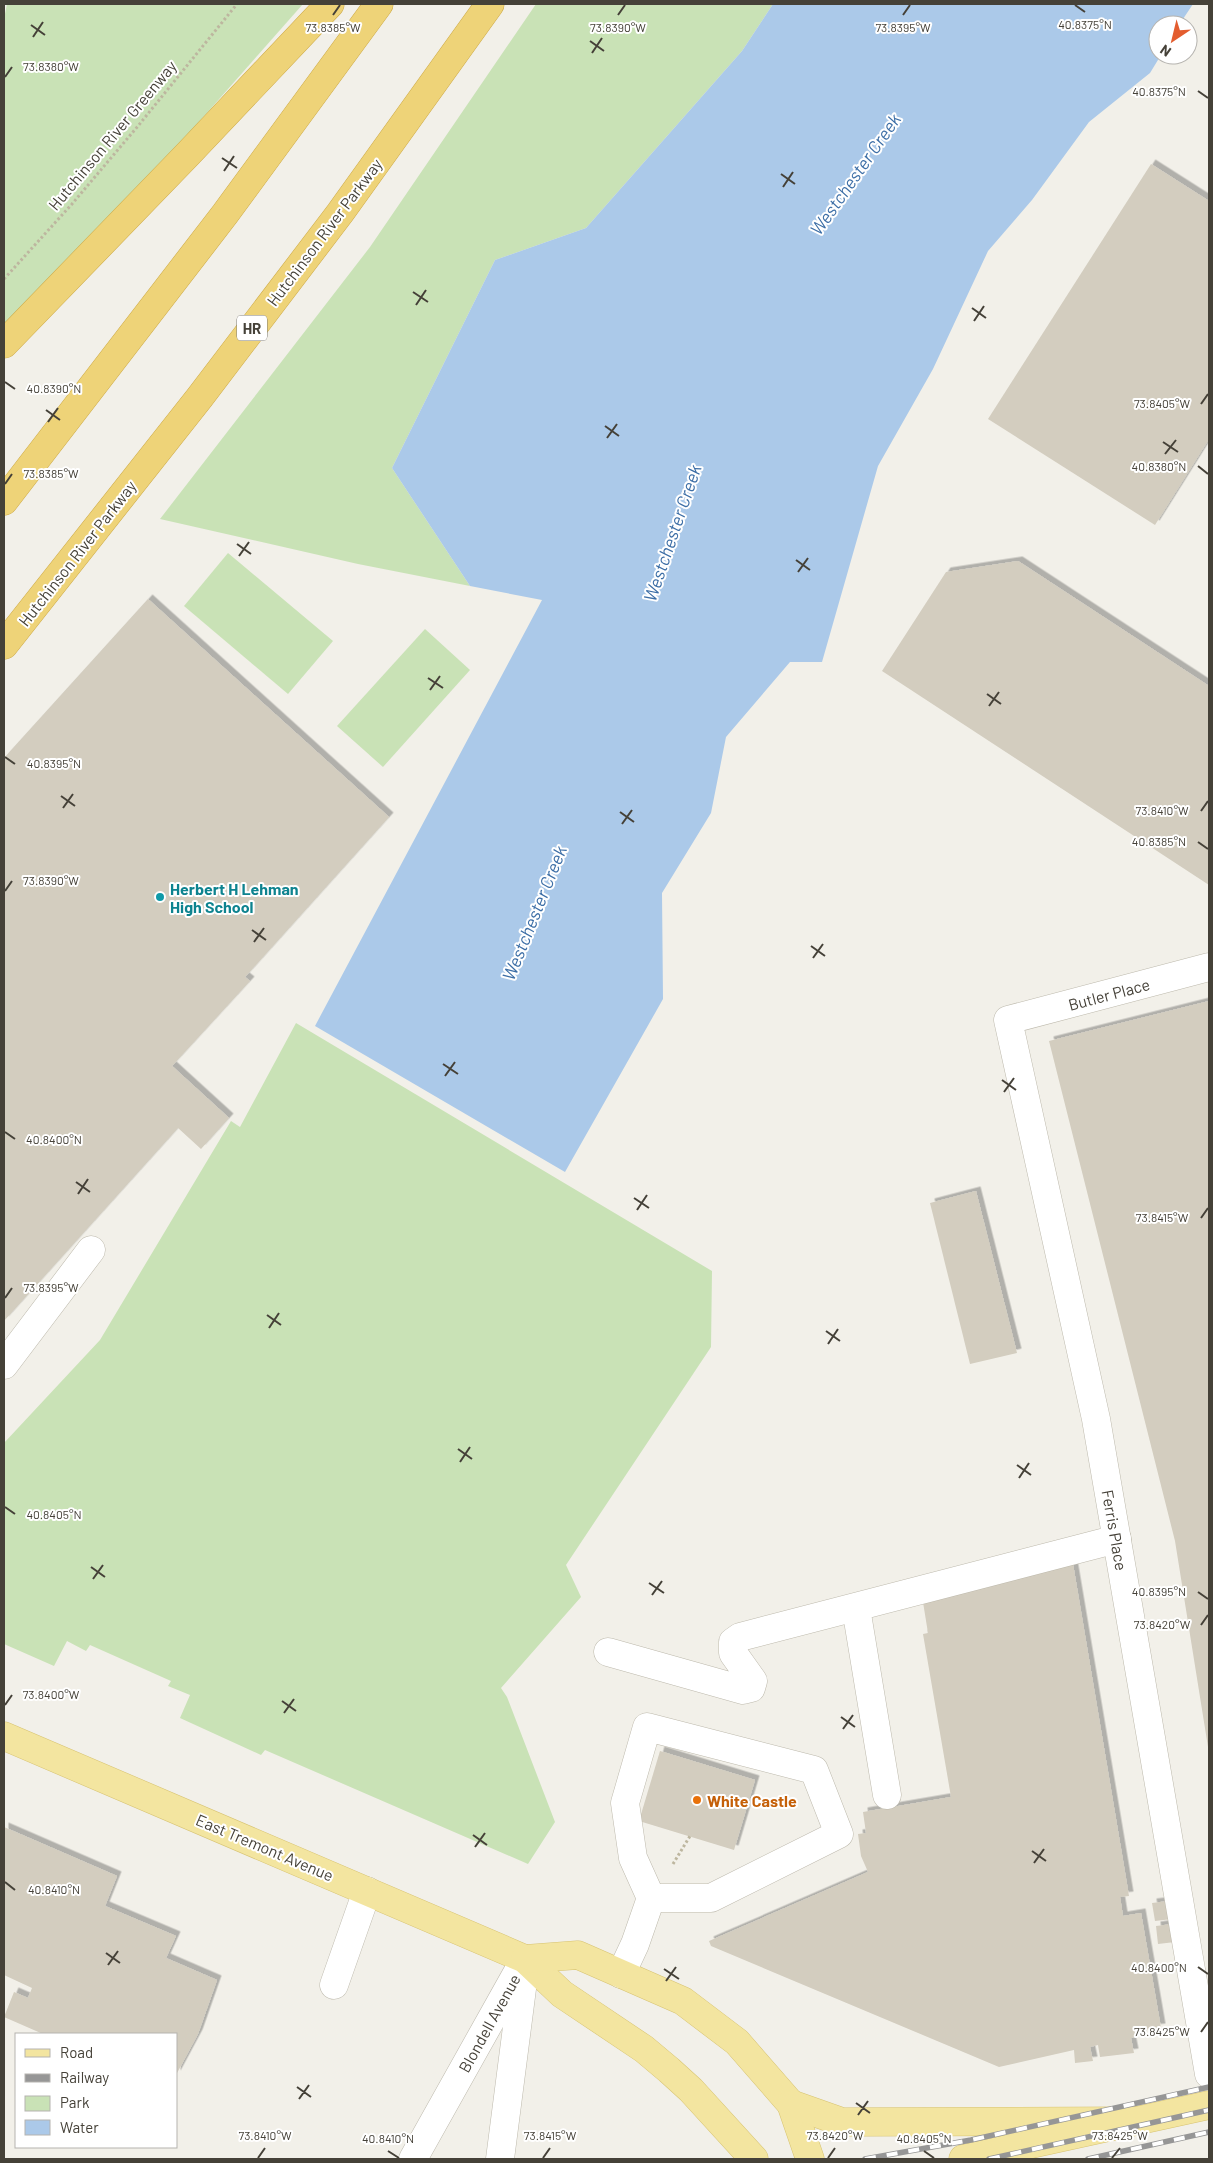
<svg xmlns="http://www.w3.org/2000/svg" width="1213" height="2163" font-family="Barlow,sans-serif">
  <defs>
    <filter id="shadow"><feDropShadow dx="4.5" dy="-4.5" stdDeviation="0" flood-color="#0004"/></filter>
  </defs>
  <rect width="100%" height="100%" fill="#f2f0e9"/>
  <!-- green -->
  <g fill="#c9e2b6">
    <polygon points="7,4 303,4 176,148 4,328 4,19"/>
    <polygon points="536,4 773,4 742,51 586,228 495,260 392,468 470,586 358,564 160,519 370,247"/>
    <polygon points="228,553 333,641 288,694 184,606"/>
    <polygon points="425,629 470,670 383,767 337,726"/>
    <polygon points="296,1023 712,1271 711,1347 566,1565 581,1597 501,1688 507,1697 555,1822 528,1864 265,1750 261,1755 180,1718 190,1695 168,1686 171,1681 90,1645 86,1651 67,1641 54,1666 4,1644 4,1443 100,1340 231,1121 240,1127"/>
  </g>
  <!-- water -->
  <polygon fill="#abc9e9" points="773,4 1193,4 1179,25 1158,25 1158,55 1161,55 1150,73 1089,122 1032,200 988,251 933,369 878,466 822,662 790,662 726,737 711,813 662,893 663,999 565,1172 315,1026 542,600 470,586 392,468 495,260 586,228 742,51"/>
  <!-- building -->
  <g fill="#d3cdbf" filter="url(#shadow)">
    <polygon points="1151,164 1209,201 1209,439 1155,525 988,419"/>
    <polygon points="1018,561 1209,686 1209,885 882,671 946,572"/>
    <polygon points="148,599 389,817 245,977 250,981 172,1066 229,1118 201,1149 178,1128 4,1321 4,758"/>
    <polygon points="1209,1001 1209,1746 1208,1747 1175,1541 1049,1041"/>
    <polygon points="976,1191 1017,1353 970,1364 930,1203"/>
    <polygon points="1072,1558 1129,1896 1120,1897 1123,1916 1141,1913 1161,2028 1141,2030 1142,2035 1131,2038 1134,2053 1100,2057 1098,2045 1090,2047 1093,2061 1075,2063 1074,2050 999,2067 711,1946 709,1941 868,1872 861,1856 858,1834 866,1833 863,1812 951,1797 923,1634 928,1633 922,1596"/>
    <polygon points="660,1751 755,1780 734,1850 639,1821"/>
    <polygon points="4,1827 117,1876 105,1906 176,1936 166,1958 217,1980 198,2034 176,2075 176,2034 43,2034 4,2017 14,1992 28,1998 32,1988 4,1975"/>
    <polygon points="1169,1901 1172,1919 1155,1921 1152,1903"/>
    <polygon points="1173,1924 1175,1942 1158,1944 1156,1926"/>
  </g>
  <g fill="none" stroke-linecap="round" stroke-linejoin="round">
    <defs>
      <g id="minor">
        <polyline points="1209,967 1008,1020 1096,1419 1209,2074"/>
        <polyline points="4,1365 91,1250"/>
        <polyline points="856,1608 887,1795"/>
        <polyline points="608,1652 743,1690 751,1688 753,1681 733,1653 733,1642 740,1637 1117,1539"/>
        <polyline points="621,1974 635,1944 651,1898 633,1858 625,1803 647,1727 814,1770 839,1834 711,1898 651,1898"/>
        <polyline points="334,1985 367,1891"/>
        <polyline points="413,2159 525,1959"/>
        <polyline points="500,2159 524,1973"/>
      </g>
      <g id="major">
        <polyline points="4,1736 525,1959 562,1994 644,2049 669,2070 691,2090 754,2159"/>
        <polyline points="525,1959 578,1955 683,2001 737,2042 791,2104 810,2159"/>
        <polyline points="791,2104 842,2122 1139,2121"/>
        <polyline points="963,2159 1209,2105"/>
      </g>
      <g id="highway">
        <polyline points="4,344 188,154 330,4"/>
        <polyline points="4,501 225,214 379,4"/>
        <polyline points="4,645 200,397 340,213 490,4"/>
      </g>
    </defs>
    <!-- minor casing -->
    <use href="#minor" stroke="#bdb9ac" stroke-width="29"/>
    <!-- major casing -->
    <use href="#major" stroke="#d7c372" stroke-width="29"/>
    <!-- highway casing -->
    <use href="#highway" stroke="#cdaa48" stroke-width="29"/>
    <!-- path -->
    <g stroke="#bdb69f" stroke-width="3" stroke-dasharray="2.5 2.5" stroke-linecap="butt">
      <polyline points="4,279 72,204 138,126 237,4"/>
      <polyline points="673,1864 690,1836"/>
    </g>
    <!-- minor -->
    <use href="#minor" stroke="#fff" stroke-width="28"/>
    <!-- major -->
    <use href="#major" stroke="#f3e5a0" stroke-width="28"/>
    <!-- highway -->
    <use href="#highway" stroke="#eed378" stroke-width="28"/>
    <defs>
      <g id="rail">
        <polyline points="865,2159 971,2140 1209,2087"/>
        <polyline points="989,2159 1209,2110"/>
        <polyline points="1088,2159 1209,2132"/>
      </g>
    </defs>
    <!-- rail casing -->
    <use href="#rail" stroke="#969696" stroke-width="5.5"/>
    <!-- rail -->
    <use href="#rail" stroke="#fff" stroke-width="4" stroke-dasharray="11" stroke-linecap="butt"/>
  </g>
  <!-- ticks -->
  <path fill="none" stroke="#454138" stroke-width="2" d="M 1075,5 L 1085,12M 333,15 L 340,5M 618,15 L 625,5M 903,15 L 910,5M 31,25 L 45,35M 33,37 L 43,22M 590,41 L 604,51M 592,53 L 602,38M 5,77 L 12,67M 1198,91 L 1208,98M 222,158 L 237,168M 224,171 L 234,156M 781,174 L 795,184M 783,187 L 793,172M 413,292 L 428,302M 416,305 L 426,290M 972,308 L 986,318M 974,321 L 984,306M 5,382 L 15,389M 1201,404 L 1208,394M 46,410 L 60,420M 48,422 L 58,408M 605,426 L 619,436M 607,438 L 617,424M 1163,442 L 1178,452M 1165,454 L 1176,440M 1198,466 L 1208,474M 5,484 L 12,474M 237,544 L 251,554M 239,556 L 249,542M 796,560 L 810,570M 798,572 L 808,558M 428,678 L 443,688M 430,690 L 440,676M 987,694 L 1001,704M 989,706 L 999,692M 5,757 L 15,764M 61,796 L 75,806M 63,808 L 73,794M 1201,811 L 1208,801M 620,812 L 634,822M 622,824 L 632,810M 1198,842 L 1208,849M 5,891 L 12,881M 252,930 L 266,940M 254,942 L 264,928M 811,946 L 825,956M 813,958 L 823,944M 443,1064 L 458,1074M 445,1076 L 455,1062M 1002,1080 L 1016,1090M 1004,1092 L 1014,1078M 5,1132 L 15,1139M 76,1182 L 90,1192M 78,1194 L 88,1179M 634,1198 L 649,1208M 637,1210 L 647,1195M 1201,1218 L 1208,1208M 5,1298 L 12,1288M 267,1315 L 281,1325M 269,1328 L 279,1313M 826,1331 L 840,1341M 828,1344 L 838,1329M 458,1449 L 472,1459M 460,1462 L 470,1447M 1017,1465 L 1031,1475M 1019,1478 L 1029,1463M 5,1507 L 15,1514M 91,1567 L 105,1577M 93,1579 L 103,1565M 649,1583 L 664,1593M 1198,1592 L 1208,1599M 652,1595 L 662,1581M 1201,1625 L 1208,1615M 282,1701 L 296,1711M 5,1705 L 12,1695M 284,1713 L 294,1699M 841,1717 L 855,1727M 843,1729 L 853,1715M 473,1835 L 487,1845M 475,1847 L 485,1833M 1032,1851 L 1046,1861M 1034,1863 L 1044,1849M 5,1882 L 15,1890M 106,1953 L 120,1963M 108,1965 L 118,1951M 1198,1967 L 1208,1974M 664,1969 L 679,1979M 666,1981 L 676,1967M 1201,2032 L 1208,2022M 297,2087 L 311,2097M 299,2099 L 309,2085M 856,2103 L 870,2113M 858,2115 L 868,2101M 388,2151 L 399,2158M 924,2151 L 934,2158M 258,2158 L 265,2148M 543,2158 L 550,2148M 828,2158 L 835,2148M 1112,2158 L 1120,2148"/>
  <!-- markers -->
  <circle fill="#0f9aa8" stroke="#fff" stroke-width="2" cx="160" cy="897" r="5"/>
  <circle fill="#e8710a" stroke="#fff" stroke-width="2" cx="697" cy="1800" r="5"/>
  <g text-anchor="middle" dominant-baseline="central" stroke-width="4" stroke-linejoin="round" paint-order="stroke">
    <!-- shield labels -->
    <rect fill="#fff" stroke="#7d7a74" stroke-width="1" x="237" y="315.5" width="30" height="25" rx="4"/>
    <g font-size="15" font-weight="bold" fill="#454138">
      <text x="252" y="328">HR</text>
    </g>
    <!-- street labels -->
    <g font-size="16" fill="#454138" stroke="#fff">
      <text transform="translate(112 135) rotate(-50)">Hutchinson River Greenway</text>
      <text transform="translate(324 232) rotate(-53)">Hutchinson River Parkway</text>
      <text transform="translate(77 553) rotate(-52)">Hutchinson River Parkway</text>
      <text transform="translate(1109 994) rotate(-15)">Butler Place</text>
      <text transform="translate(1115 1530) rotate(80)">Ferris Place</text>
      <text transform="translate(265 1847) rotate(23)">East Tremont Avenue</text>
      <text transform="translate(489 2023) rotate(-61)">Blondell Avenue</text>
    </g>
    <!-- culture labels -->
    <g font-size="16" font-weight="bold" fill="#0d838f" stroke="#fff" text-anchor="start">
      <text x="170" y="888">Herbert H Lehman<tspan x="170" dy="18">High School</tspan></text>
    </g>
    <!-- food labels -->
    <g font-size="16" font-weight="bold" fill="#c56008" stroke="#fff" text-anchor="start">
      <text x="707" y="1800">White Castle</text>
    </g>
    <!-- water labels -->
    <g font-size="18" font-style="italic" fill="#3c6ea6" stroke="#fff">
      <text transform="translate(855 174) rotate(-55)">Westchester Creek</text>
      <text transform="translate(672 533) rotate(-71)">Westchester Creek</text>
      <text transform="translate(534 913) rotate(-68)">Westchester Creek</text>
    </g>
  </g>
  <g font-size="12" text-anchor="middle" fill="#454138" stroke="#fff" stroke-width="4" stroke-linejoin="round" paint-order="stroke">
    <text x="1085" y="29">40.8375°N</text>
    <text x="333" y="32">73.8385°W</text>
    <text x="618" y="32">73.8390°W</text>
    <text x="903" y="32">73.8395°W</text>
    <text x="51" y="71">73.8380°W</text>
    <text x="1159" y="96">40.8375°N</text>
    <text x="54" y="393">40.8390°N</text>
    <text x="1162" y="408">73.8405°W</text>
    <text x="1159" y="471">40.8380°N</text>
    <text x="51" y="478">73.8385°W</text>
    <text x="54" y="768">40.8395°N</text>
    <text x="1162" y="815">73.8410°W</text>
    <text x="1159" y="846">40.8385°N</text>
    <text x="51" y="885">73.8390°W</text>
    <text x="54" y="1144">40.8400°N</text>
    <text x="1162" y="1222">73.8415°W</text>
    <text x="51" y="1292">73.8395°W</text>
    <text x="54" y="1519">40.8405°N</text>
    <text x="1159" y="1596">40.8395°N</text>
    <text x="1162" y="1629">73.8420°W</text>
    <text x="51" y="1699">73.8400°W</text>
    <text x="54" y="1894">40.8410°N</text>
    <text x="1159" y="1972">40.8400°N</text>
    <text x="1162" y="2036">73.8425°W</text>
    <text x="265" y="2140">73.8410°W</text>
    <text x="550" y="2140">73.8415°W</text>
    <text x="835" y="2140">73.8420°W</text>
    <text x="1120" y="2140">73.8425°W</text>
    <text x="388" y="2143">40.8410°N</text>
    <text x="924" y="2143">40.8405°N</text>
  </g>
  <!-- border -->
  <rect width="1213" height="2163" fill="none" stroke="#454138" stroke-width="10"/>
  <!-- legend -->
  <rect x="15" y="2033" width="162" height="115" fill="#ffffff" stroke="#b5b3af"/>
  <rect x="25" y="2049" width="25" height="8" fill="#f3e5a0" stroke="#b5b3af"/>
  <text x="60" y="2058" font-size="15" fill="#454138">Road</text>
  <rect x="25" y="2074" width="25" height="8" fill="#969696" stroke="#b5b3af"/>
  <text x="60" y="2083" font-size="15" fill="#454138">Railway</text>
  <rect x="25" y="2096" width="25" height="15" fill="#c9e2b6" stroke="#b5b3af"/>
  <text x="60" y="2108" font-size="15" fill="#454138">Park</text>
  <rect x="25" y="2120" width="25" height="15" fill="#abc9e9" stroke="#b5b3af"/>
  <text x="60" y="2133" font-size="15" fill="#454138">Water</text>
  <!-- north arrow -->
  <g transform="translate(1173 40) rotate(215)"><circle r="24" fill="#ffffff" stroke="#b5b3af"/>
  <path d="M0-4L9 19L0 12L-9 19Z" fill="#e35d2f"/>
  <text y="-8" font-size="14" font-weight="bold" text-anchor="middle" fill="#454138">N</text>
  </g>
</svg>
